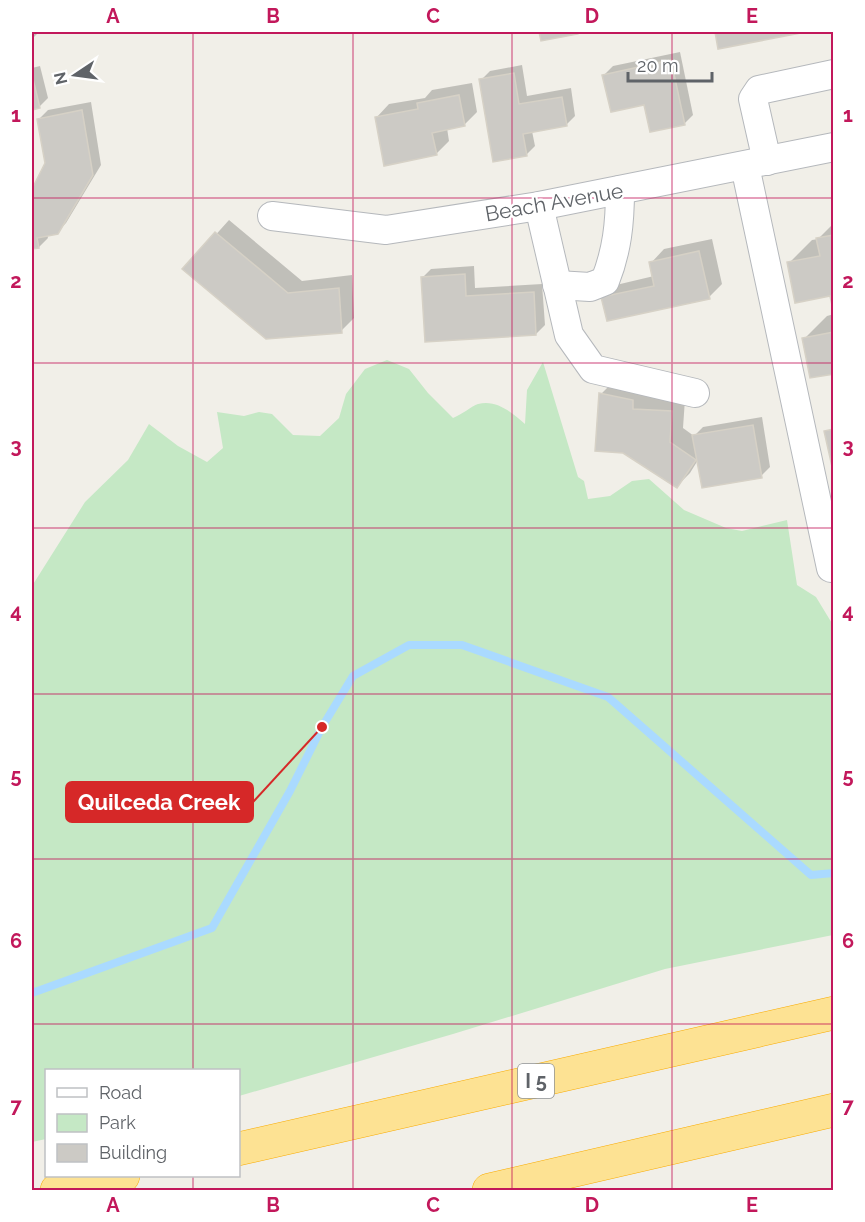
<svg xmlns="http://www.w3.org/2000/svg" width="865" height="1222" font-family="Raleway,sans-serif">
  <rect width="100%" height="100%" fill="#f1efe8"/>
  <!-- green -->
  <path fill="#c5e8c5" d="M 387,360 L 409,369 L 428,393 L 453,418 C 461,415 472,406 478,404 C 497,399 512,413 525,424 L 527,390 L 543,362 L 578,477 L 584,481 L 588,499 L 610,496 L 632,481 L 649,479 L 684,510 L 726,528 L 742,531 L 787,520 L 797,585 L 816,597 L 833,625 L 833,935 L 665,969 L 453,1034 L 239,1096 L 238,1070 L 46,1070 L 46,1139 L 32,1142 L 32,586 L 85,502 L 128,460 L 149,424 L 178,446 L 207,462 L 223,448 L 217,412 L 244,416 L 259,412 L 272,414 L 293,435 L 320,436 L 339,418 L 346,394 L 365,369 Z"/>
  <!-- shadow -->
  <g fill="#0003">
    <polygon points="32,32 39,32 32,39"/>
    <polygon points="540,32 578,32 542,39"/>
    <polygon points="717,32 798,32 719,47"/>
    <polygon points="680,52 693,115 685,123 645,103 604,75 613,66"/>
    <polygon points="522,65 527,96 571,88 575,116 566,125 532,131 535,146 526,155 481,80 490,71"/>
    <polygon points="40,66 48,98 39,107 32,109 32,68"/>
    <polygon points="472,83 477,112 464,125 447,128 449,141 436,154 376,118 389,104 425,98 432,90"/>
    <polygon points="91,102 101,165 66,223 57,232 47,234 48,238 39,247 32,248 32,189 46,163 39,119 48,110"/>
    <polygon points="229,220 302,281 352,275 354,318 341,331 185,269"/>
    <polygon points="834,223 834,306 831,294 789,263 812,240 818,239"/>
    <polygon points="712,239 722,284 709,297 603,298 616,285 654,276 651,263 664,249"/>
    <polygon points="474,266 475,288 542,284 545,325 536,334 422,278 431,269"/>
    <polygon points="834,314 834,372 804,339 827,316"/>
    <polygon points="614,381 646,387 645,396 685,399 683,428 694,436 703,427 762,417 770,467 761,476 698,460 690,473 677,486 601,394"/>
  </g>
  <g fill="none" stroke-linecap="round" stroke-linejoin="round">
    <!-- stream -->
    <polyline stroke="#aadaff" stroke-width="8" points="32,993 212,928 290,791 322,727 353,676 409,645 462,645 608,697 811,875 834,873"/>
  </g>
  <!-- building -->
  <g fill="#cccac5" stroke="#d6d1c6" stroke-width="1.5">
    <polygon points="539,32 578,32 578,34 541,41"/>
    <polygon points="715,32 806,32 718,49"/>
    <polygon points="671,60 685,125 650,132 644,105 611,112 602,75"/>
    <polygon points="514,73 519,104 562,97 567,126 523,134 527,156 493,162 479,79"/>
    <polygon points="32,75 40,108 32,110"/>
    <polygon points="459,95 465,126 432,133 437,155 384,166 375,117 418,109 417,103"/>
    <polygon points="82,110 93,175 58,234 37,238 39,248 32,249 32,189 45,163 37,119"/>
    <polygon points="215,232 288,293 339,288 342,333 266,339 182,269"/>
    <polygon points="834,235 834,314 830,296 795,303 787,262 820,256 816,238"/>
    <polygon points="699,251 710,299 607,321 601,297 654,286 649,262"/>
    <polygon points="465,274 466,296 534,292 536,335 425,342 421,277"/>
    <polygon points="834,332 834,374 810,378 802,338"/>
    <polygon points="599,393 633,400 633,409 672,411 670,442 696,460 677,488 623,453 595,451"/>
    <polygon points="753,425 762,478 702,488 692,435"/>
    <polygon points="834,429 834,471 833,471 824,431"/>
  </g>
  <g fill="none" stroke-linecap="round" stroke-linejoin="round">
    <defs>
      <g id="minor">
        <polyline points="767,161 753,99 759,90 834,74"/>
        <polyline points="745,166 831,568"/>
        <polyline points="539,206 569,335 593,369 695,393"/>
        <polyline points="272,216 386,230 539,206 834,147"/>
        <path d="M 557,285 L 590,287 L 605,281 C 617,251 620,223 620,190"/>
      </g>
      <g id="highway">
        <polyline points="238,1149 834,1013"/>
        <polyline points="57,1190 123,1176"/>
        <polyline points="489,1190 834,1110"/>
      </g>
    </defs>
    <!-- minor casing -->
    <use href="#minor" stroke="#b5b8bc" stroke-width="30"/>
    <!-- highway casing -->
    <use href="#highway" stroke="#f9ab00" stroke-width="34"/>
    <!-- minor -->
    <use href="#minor" stroke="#fff" stroke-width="28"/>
    <!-- highway -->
    <use href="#highway" stroke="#fde293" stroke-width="33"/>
  </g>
  <!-- grid -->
  <path fill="none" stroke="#c2185b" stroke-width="1.5" stroke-opacity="0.55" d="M 193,32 L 193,1070M 353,32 L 353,1190M 512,32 L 512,1190M 672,32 L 672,1190M 32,198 L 834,198M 32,363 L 834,363M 32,528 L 834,528M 32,694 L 834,694M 32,859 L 834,859M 32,1024 L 834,1024M 193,1176 L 193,1190"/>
  <g text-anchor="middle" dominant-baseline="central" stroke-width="4.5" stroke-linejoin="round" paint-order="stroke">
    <!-- shield labels -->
    <rect fill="#fff" stroke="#8f9295" stroke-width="1.5" x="518" y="1064" width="36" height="34" rx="4.5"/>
    <g font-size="20" font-weight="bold" fill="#5f6368">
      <text x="536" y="1081">I 5</text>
    </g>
    <!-- street labels -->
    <g font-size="21" fill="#5f6368" stroke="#fff">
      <text transform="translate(554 202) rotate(-10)">Beach Avenue</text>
    </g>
  </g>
  <!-- callouts -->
  <path fill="none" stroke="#d62828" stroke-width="2" d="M322 727L253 802"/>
  <circle fill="#d62828" stroke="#fff" stroke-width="2" cx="322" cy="727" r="6"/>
  <rect fill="#d62828" stroke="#d62828" stroke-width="2" x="66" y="782" width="187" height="40" rx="6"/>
  <g font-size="22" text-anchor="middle" font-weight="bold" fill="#fff">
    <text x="159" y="810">Quilceda Creek</text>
  </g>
  <!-- border -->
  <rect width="865" height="1222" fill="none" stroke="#ffffff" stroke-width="66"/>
  <!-- legend -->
  <rect x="45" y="1069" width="195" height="108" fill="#ffffff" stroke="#bfc1c3" stroke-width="1.5"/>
  <rect x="57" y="1088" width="30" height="9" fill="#ffffff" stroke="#bfc1c3" stroke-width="1.5"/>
  <text x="99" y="1099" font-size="18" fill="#5f6368">Road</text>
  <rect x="57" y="1114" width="30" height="18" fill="#c5e8c5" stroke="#bfc1c3" stroke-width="1.5"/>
  <text x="99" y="1129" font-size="18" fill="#5f6368">Park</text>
  <rect x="57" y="1144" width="30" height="18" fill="#cccac5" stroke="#bfc1c3" stroke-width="1.5"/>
  <text x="99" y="1159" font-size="18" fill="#5f6368">Building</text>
  <!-- north arrow -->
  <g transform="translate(75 75) rotate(257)" stroke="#ffffff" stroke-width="4.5" paint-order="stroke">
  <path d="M0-4.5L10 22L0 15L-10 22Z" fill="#5f6368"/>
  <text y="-9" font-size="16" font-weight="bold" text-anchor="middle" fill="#5f6368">N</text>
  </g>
  <!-- scale -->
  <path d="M628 72v9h84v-9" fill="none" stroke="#5f6368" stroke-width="3"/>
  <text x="637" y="72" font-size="18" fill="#5f6368" stroke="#ffffff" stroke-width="4.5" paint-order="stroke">20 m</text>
  <rect x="33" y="33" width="799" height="1156" fill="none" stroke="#c2185b" stroke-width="2"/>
  <g font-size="20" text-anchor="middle" font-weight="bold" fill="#c2185b">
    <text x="113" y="23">A</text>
    <text x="273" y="23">B</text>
    <text x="433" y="23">C</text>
    <text x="592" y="23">D</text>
    <text x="752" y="23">E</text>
    <text x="16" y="122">1</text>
    <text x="848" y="122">1</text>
    <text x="16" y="288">2</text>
    <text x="848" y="288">2</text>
    <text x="16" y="453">3</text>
    <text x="848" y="453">3</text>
    <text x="16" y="618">4</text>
    <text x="848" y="618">4</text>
    <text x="16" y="783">5</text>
    <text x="848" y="783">5</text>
    <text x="16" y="948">6</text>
    <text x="848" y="948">6</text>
    <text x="16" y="1113">7</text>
    <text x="848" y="1113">7</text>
    <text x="113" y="1212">A</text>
    <text x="273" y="1212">B</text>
    <text x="433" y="1212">C</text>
    <text x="592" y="1212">D</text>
    <text x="752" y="1212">E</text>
  </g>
</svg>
